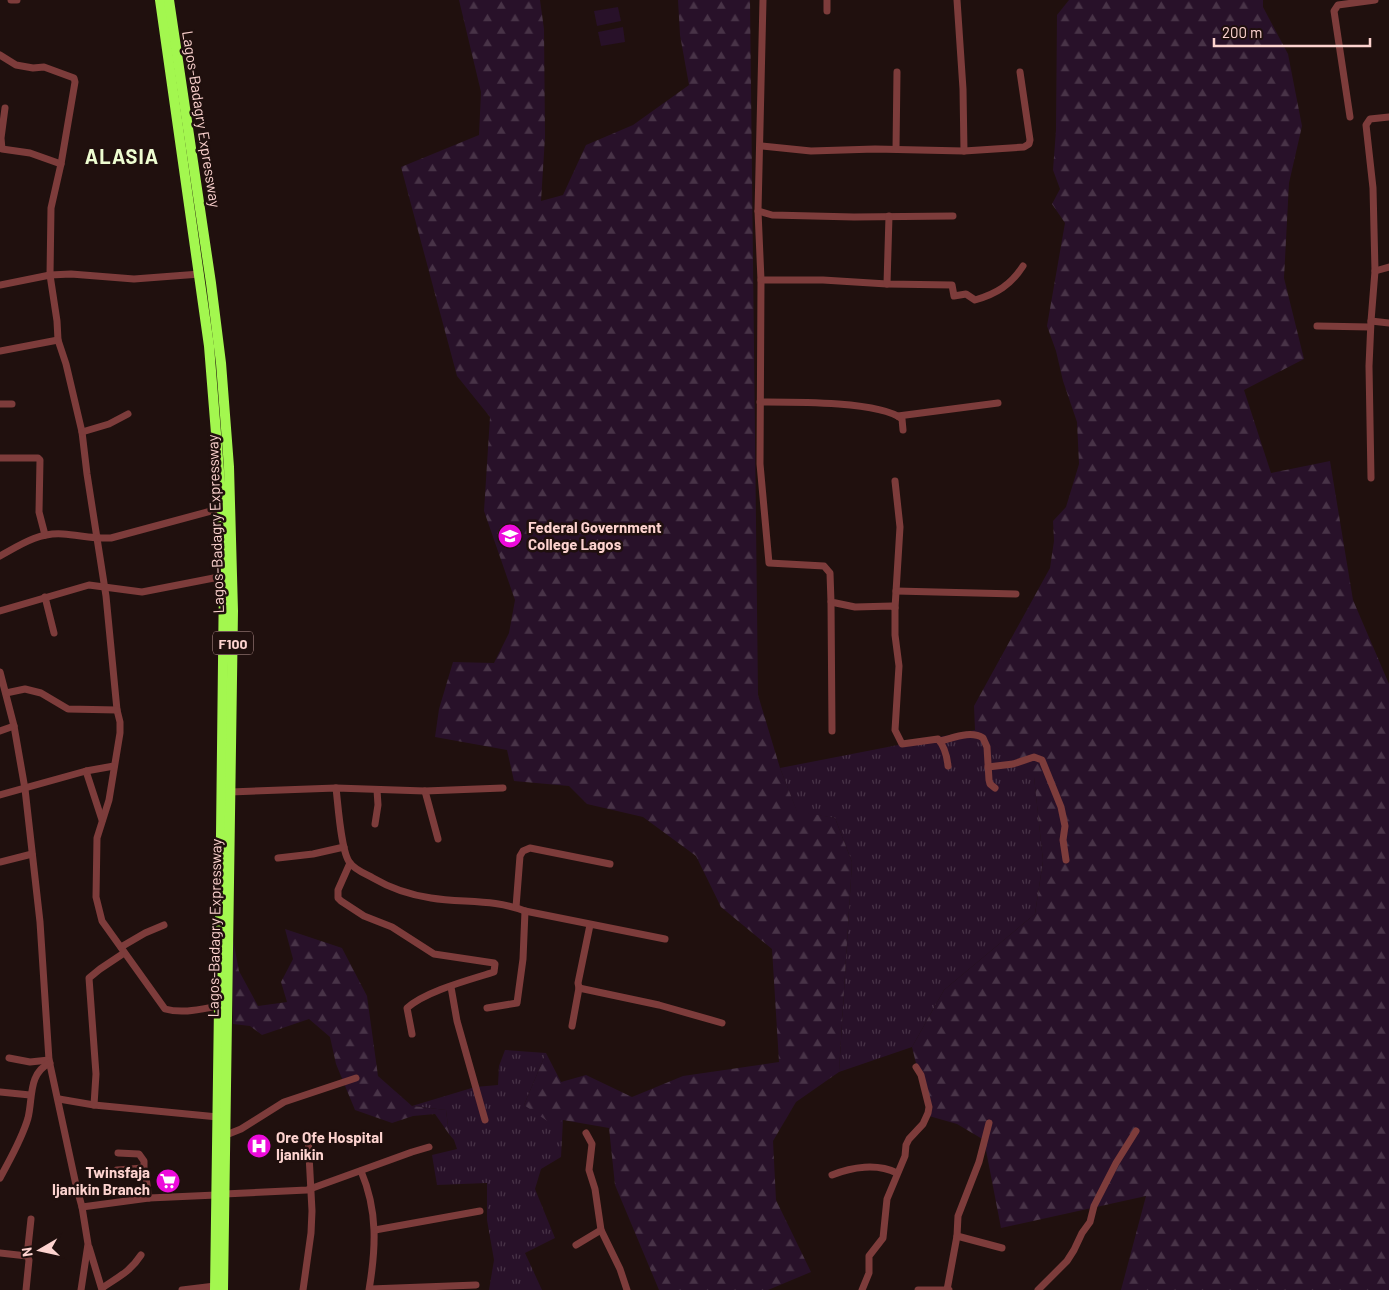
<svg xmlns="http://www.w3.org/2000/svg" width="1389" height="1290" font-family="Barlow,sans-serif">
  <defs>
    <pattern id="grass-tufts" width="24" height="20" patternUnits="userSpaceOnUse" patternTransform="scale(1.25)"><rect width="24" height="20" fill="#281129"/><path d="M3 7l-1-3M5 7V3M7 7l1-3M15 17l-1-3M17 17v-4M19 17l1-3" fill="none" stroke="#483347"/></pattern>
    <pattern id="forest-firs" width="22" height="20" patternUnits="userSpaceOnUse" patternTransform="scale(1.25)"><rect width="22" height="20" fill="#281129"/><path d="M5 1l3.5 6h-7zM16 11l3.5 6h-7z" fill="#483347"/></pattern>
  </defs>
  <rect width="100%" height="100%" fill="#20100e"/>
  <!-- grass -->
  <g fill="url(#grass-tufts)">
    <polygon points="975,730 1034,776 1043,861 1035,914 944,990 912,1047 839,1072 852,862 835,818 797,812 780,768"/>
    <polygon points="505,1050 546,1053 524,1105 563,1120 561,1157 541,1169 535,1189 555,1238 525,1253 542,1290 489,1290 494,1260 487,1220 487,1183 437,1185 432,1155 457,1149 454,1140 449,1134 446,1110 412,1106 475,1087 498,1085 499,1066"/>
  </g>
  <!-- forest -->
  <g fill="url(#forest-firs)">
    <polygon points="459,0 540,0 544,29 545,137 541,201 563,195 586,145 633,125 689,85 680,35 678,0 750,0 758,695 780,768 797,811 835,818 852,862 839,1072 796,1102 773,1141 776,1200 811,1272 768,1290 659,1290 615,1185 609,1128 563,1120 553,1125 524,1105 546,1053 561,1082 586,1075 632,1097 683,1076 779,1062 772,949 721,907 696,856 643,817 587,804 569,786 514,781 507,750 435,737 439,709 453,662 494,663 509,633 515,600 484,511 490,417 457,376 401,167 479,135 481,92"/>
    <polygon points="1069,0 1263,0 1263,7 1288,54 1302,126 1289,183 1284,278 1304,359 1244,390 1271,473 1330,461 1353,600 1389,684 1389,1290 1121,1290 1146,1196 1001,1228 984,1140 957,1124 929,1116 912,1047 944,990 1035,914 1043,861 1034,777 975,730 974,706 1050,568 1054,541 1053,521 1066,507 1079,464 1077,422 1063,381 1056,351 1047,326 1065,223 1052,204 1060,189 1053,170 1056,130 1057,15"/>
    <polygon points="231,929 239,971 258,1006 287,1002 281,982 293,959 285,929 342,948 367,996 378,1076 412,1106 446,1110 449,1134 435,1114 413,1116 392,1123 355,1110 336,1064 330,1037 309,1019 262,1035 250,1026 233,1024"/>
  </g>
  <!-- pitch -->
  <g fill="#281129">
    <polygon points="618,7 621,21 597,26 594,11"/>
    <polygon points="623,27 625,42 601,46 598,32"/>
  </g>
  <g fill="none" stroke-linecap="round" stroke-linejoin="round">
    <!-- minor -->
    <g stroke="#7d3c3b" stroke-width="7">
      <polyline points="11,0 17,0"/>
      <polyline points="763,0 758,211 761,280 760,464 769,563 824,566 830,573 831,602 855,607 892,606 895,608"/>
      <polyline points="957,0 963,89 964,151"/>
      <polyline points="827,11 827,0"/>
      <path d="M 0,55 L 16,65 L 33,68 L 44,67 L 74,78 L 75,82 L 61,164 L 51,208 L 50,275 L 57,321 L 58,340 L 66,364 L 82,432 L 87,474 L 106,596 L 117,710 L 120,722 L 120,733 L 109,800 L 97,838 L 96,897 L 102,921 L 165,1009 C 183,1014 201,1009 219,1006"/>
      <polyline points="5,108 1,138 2,149 30,153 61,164"/>
      <polyline points="1350,117 1334,11 1338,5 1375,0"/>
      <polyline points="761,146 811,151 875,149 964,151 1024,147 1029,144 1030,140 1020,72"/>
      <polyline points="896,149 897,72"/>
      <polyline points="758,211 772,215 854,217 953,216"/>
      <polyline points="1375,271 1389,267"/>
      <path d="M 761,280 L 823,280 L 887,284 L 952,285 L 954,296 L 966,294 L 975,300 C 996,294 1011,285 1023,266"/>
      <polyline points="887,284 889,216"/>
      <polyline points="0,285 50,275 71,274 134,279 200,274"/>
      <polyline points="1371,321 1389,323"/>
      <polyline points="1317,326 1370,327"/>
      <polyline points="0,351 58,340"/>
      <path d="M 760,402 C 791,402 880,401 902,419 L 903,430"/>
      <polyline points="0,404 12,404"/>
      <polyline points="898,416 998,403"/>
      <polyline points="82,432 109,424 128,414"/>
      <polyline points="0,458 38,458 40,460 39,512 45,535"/>
      <polyline points="1371,478 1369,366 1371,321 1375,271 1373,188 1366,125 1370,119 1389,117"/>
      <path d="M 895,481 L 900,527 L 895,608 L 895,635 L 899,666 L 895,730 L 902,744 L 938,739 C 945,747 947,756 948,766"/>
      <path d="M 0,556 C 20,545 39,532 63,534 C 79,535 94,539 111,538 L 222,508"/>
      <polyline points="896,591 1016,594"/>
      <polyline points="45,597 54,633"/>
      <polyline points="831,602 832,731"/>
      <polyline points="0,611 89,585 142,592 224,576"/>
      <polyline points="0,672 14,726 25,789 40,922 49,1060 76,1185 82,1207 88,1244 81,1290"/>
      <polyline points="6,693 25,689 41,693 68,709 117,710"/>
      <polyline points="0,731 14,726"/>
      <path d="M 940,741 C 953,738 971,730 983,738 L 987,747 L 989,780 L 990,784 L 995,788"/>
      <polyline points="988,767 1013,764 1034,757 1042,760 1061,807 1065,826 1063,840 1066,860"/>
      <polyline points="86,771 102,820"/>
      <path d="M 336,788 C 338,804 341,853 350,863 C 355,870 366,874 373,878 C 390,888 411,895 431,898 C 462,903 495,899 525,911 L 665,939"/>
      <polyline points="425,791 438,839"/>
      <polyline points="230,792 336,788 425,791 503,788"/>
      <polyline points="0,795 86,771 114,766"/>
      <polyline points="375,824 378,805 377,790"/>
      <polyline points="278,858 313,854 344,847"/>
      <polyline points="0,862 32,854"/>
      <path d="M 350,863 L 338,890 L 338,898 L 341,901 L 364,916 L 392,927 L 434,954 L 494,963 L 495,964 L 494,972 C 469,980 426,991 407,1008 L 412,1034"/>
      <polyline points="516,907 520,856 523,851 530,848 610,864"/>
      <polyline points="121,947 145,933 164,925"/>
      <polyline points="451,987 457,1021 485,1120"/>
      <polyline points="579,988 659,1005 722,1023"/>
      <polyline points="487,1008 517,1003 523,959 525,911"/>
      <polyline points="572,1026 579,988 578,983 590,925"/>
      <polyline points="9,1058 30,1062 49,1060"/>
      <polyline points="0,1092 30,1095"/>
      <polyline points="59,1099 94,1105 218,1117"/>
      <polyline points="94,1105 96,1074 89,978 100,969 124,953"/>
      <polyline points="586,1133 592,1144 589,1170 595,1189 601,1230 620,1269 627,1290"/>
      <polyline points="226,1135 241,1129 284,1102 356,1078"/>
      <polyline points="118,1153 139,1154 144,1161 144,1169"/>
      <polyline points="117,1170 143,1168 145,1171 149,1198"/>
      <path d="M 361,1171 C 378,1211 376,1248 369,1290"/>
      <path d="M 832,1175 C 852,1167 877,1163 897,1173"/>
      <path d="M 0,1178 C 10,1159 22,1139 28,1118 C 33,1098 28,1073 50,1063"/>
      <polyline points="224,1194 307,1190 412,1152 429,1147"/>
      <polyline points="82,1207 149,1198 216,1195"/>
      <polyline points="375,1230 480,1211"/>
      <polyline points="957,1236 1002,1248"/>
      <polyline points="576,1245 601,1230"/>
      <polyline points="89,1247 102,1290"/>
      <polyline points="0,1253 27,1256 29,1260 26,1290"/>
      <polyline points="27,1256 31,1219"/>
      <path d="M 102,1288 C 118,1277 130,1272 141,1255"/>
      <polyline points="370,1289 476,1285"/>
      <polyline points="182,1290 215,1286"/>
      <polyline points="303,1290 311,1233 312,1211 308,1136"/>
      <polyline points="862,1290 869,1273 869,1256 883,1238 887,1199 905,1156 906,1145 909,1139 923,1124 928,1113 929,1107 921,1075 916,1067"/>
      <polyline points="918,1290 949,1290"/>
      <polyline points="947,1290 957,1236 958,1216 979,1162 989,1123"/>
      <polyline points="1038,1290 1067,1261 1074,1250 1082,1233 1090,1222 1094,1206 1116,1163 1136,1131"/>
    </g>
    <!-- highway -->
    <g stroke="#a3f74f" stroke-width="10">
      <polyline points="160,0 209,346 222,508 224,576 219,1006 215,1290"/>
      <polyline points="169,0 211,283 221,363 229,467 233,611 223,1290"/>
    </g>
  </g>
  <!-- icons -->
  <defs>
    <symbol id="school-disc" viewBox="-11 -11 22 22"><circle r="9.5" fill="#ed0bdb" stroke="#20100e"/><path d="M0-5L7-2L0 1L-7-2ZM-4 1L0 2.5L4 1V4Q0 6-4 4Z" fill="#fff"/></symbol>
    <symbol id="hospital-disc" viewBox="-11 -11 22 22"><circle r="9.5" fill="#ed0bdb" stroke="#20100e"/><path d="M-5-5h3v3.5h4V-5h3V5h-3V1.5h-4V5h-3Z" fill="#fff"/></symbol>
    <symbol id="supermarket-disc" viewBox="-11 -11 22 22"><circle r="9.5" fill="#ed0bdb" stroke="#20100e"/><path d="M-6-5.5h2.5l.6 2H6L4.5 2H-2.5L-4.4-4H-6ZM-1.5 3.2a1.3 1.3 0 1 0 .1 0ZM3 3.2a1.3 1.3 0 1 0 .1 0Z" fill="#fff"/></symbol>
  </defs>
  <g fill-rule="evenodd">
    <use href="#school-disc" x="496" y="522" width="28" height="28"/>
    <use href="#hospital-disc" x="245" y="1132" width="28" height="28"/>
    <use href="#supermarket-disc" x="154" y="1167" width="28" height="28"/>
  </g>
  <g text-anchor="middle" dominant-baseline="central" stroke-width="5" stroke-linejoin="round" paint-order="stroke">
    <!-- shield labels -->
    <rect fill="#20100e" stroke="#bb9895" stroke-width="1" x="213" y="631.5" width="40" height="23" rx="4"/>
    <g font-size="14" font-weight="bold" fill="#fdd3cf">
      <text x="233" y="643">F100</text>
    </g>
    <!-- street labels -->
    <g font-size="15" fill="#fdd3cf" stroke="#20100e">
      <text transform="translate(202 119) rotate(81)">Lagos-Badagry Expressway</text>
      <text transform="translate(215 524) rotate(-92)">Lagos-Badagry Expressway</text>
      <text transform="translate(214 928) rotate(-89)">Lagos-Badagry Expressway</text>
    </g>
    <!-- poi labels -->
    <g font-size="15" font-weight="bold" fill="#fdd3cf" stroke="#20100e" text-anchor="start">
      <text x="528" y="527">Federal Government<tspan x="528" dy="17">College Lagos</tspan></text>
      <text x="276" y="1137">Ore Ofe Hospital<tspan x="276" dy="17">Ijanikin</tspan></text>
      <text x="150" y="1172" text-anchor="end">Twinsfaja<tspan x="150" dy="17">Ijanikin Branch</tspan></text>
    </g>
    <!-- district labels -->
    <g font-size="20" font-weight="bold" letter-spacing="1" fill="#eefdd1" stroke="#20100e">
      <text x="122" y="156">ALASIA</text>
    </g>
  </g>
  <!-- north arrow -->
  <g transform="translate(40 1250) rotate(261)" stroke="#20100e" stroke-width="4" paint-order="stroke">
  <path d="M0-4L9 19L0 12L-9 19Z" fill="#fdd3cf"/>
  <text y="-8" font-size="14" font-weight="bold" text-anchor="middle" fill="#fdd3cf">N</text>
  </g>
  <!-- scale -->
  <path d="M1214 38v8h156v-8" fill="none" stroke="#fdd3cf" stroke-width="2.5"/>
  <text x="1222" y="38" font-size="15" fill="#fdd3cf" stroke="#20100e" stroke-width="4" paint-order="stroke">200 m</text>
</svg>
